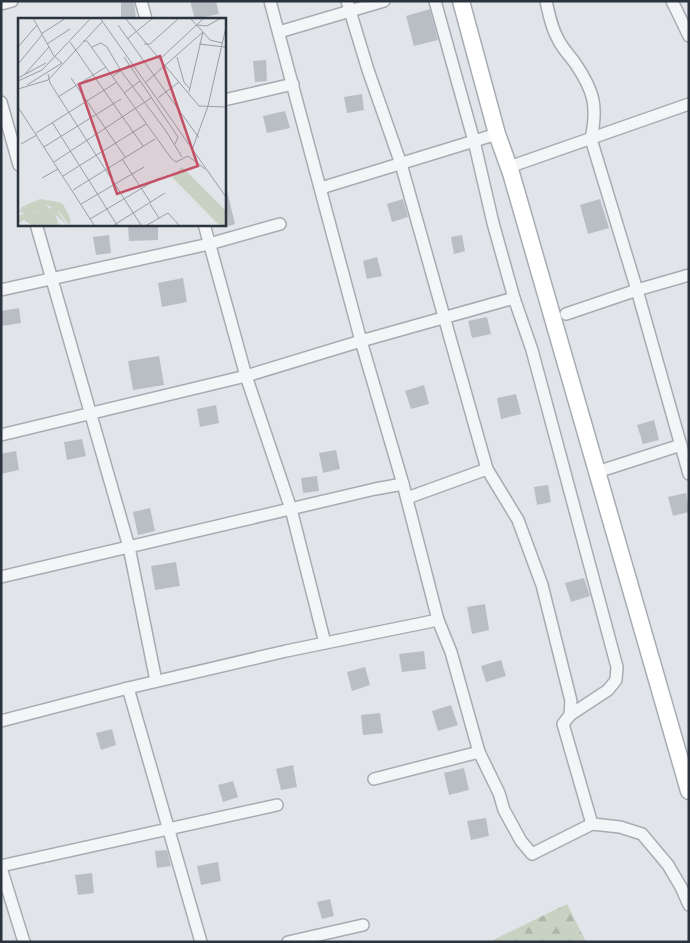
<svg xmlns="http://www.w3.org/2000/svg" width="690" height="943" font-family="'Open Sans',sans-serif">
  <defs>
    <pattern id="forest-firs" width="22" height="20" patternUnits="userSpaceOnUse" patternTransform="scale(1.25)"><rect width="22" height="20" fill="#c7d2c3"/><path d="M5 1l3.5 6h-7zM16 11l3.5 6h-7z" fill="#abb5a9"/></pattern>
  </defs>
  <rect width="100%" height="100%" fill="#e1e5e9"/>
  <!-- forest -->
  <polygon fill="url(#forest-firs)" points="567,904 586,942 489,942"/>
  <!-- building -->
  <g fill="#b9bec5">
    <polygon points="121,1 134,1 136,19 121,19"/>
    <polygon points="190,1 216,1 219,14 195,19"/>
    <polygon points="430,9 438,40 414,46 406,16"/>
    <polygon points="266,60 267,81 255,82 253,61"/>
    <polygon points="362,94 364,110 347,113 344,97"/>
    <polygon points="285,111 290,128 267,133 263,116"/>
    <polygon points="227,191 235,224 226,227 224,220 224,192"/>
    <polygon points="403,199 408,217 392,222 387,204"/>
    <polygon points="600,199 609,228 588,234 580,205"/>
    <polygon points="158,224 158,240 129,241 128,225"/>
    <polygon points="109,235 111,253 96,255 93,237"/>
    <polygon points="462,235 465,251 454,254 451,237"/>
    <polygon points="377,257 382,276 367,279 363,261"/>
    <polygon points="183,278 187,302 162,307 158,283"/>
    <polygon points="19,308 21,323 1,326 1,311"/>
    <polygon points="487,317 491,334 472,338 468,321"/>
    <polygon points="159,356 164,385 133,390 128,361"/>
    <polygon points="424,385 429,404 411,409 405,391"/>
    <polygon points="516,394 521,414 501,419 497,398"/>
    <polygon points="216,405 219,423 200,427 197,409"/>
    <polygon points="654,420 659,440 643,444 637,425"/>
    <polygon points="82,439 86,456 67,460 64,442"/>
    <polygon points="336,450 340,469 323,473 319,453"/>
    <polygon points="16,451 19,470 1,474 1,454"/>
    <polygon points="317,476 319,491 303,493 301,478"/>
    <polygon points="548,485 551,502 537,505 534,487"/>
    <polygon points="686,493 689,512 673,516 668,497"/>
    <polygon points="150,508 155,531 138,535 133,512"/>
    <polygon points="176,562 180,586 155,590 151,566"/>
    <polygon points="584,578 590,596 571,602 565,583"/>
    <polygon points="485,604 489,630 472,634 467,607"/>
    <polygon points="424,651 426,669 402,672 399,654"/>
    <polygon points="501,660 506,676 486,682 481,666"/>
    <polygon points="365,667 370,685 352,691 347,672"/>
    <polygon points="451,705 458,725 438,731 432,711"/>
    <polygon points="380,713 383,733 363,735 361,715"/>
    <polygon points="112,729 116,745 101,750 96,733"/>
    <polygon points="293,765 297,787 281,790 276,769"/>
    <polygon points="464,768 469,790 449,795 444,773"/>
    <polygon points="233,781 238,797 223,802 218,785"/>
    <polygon points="486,818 489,836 471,840 467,821"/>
    <polygon points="167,850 171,866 157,868 155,851"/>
    <polygon points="218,862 221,881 201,885 197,866"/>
    <polygon points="92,873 94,893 78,895 75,875"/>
    <polygon points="330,899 334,916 322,919 317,902"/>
  </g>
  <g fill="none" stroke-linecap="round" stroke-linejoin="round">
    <defs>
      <g id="street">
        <polyline points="141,1 146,19"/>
        <polyline points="270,1 361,341 403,484 438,620 451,652 479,752 499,793 504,810 521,841 532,854 592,824 620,827 642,834 668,865 681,887 689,905"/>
        <polyline points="347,1 368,70 401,164 487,469 518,520 542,585 571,701 570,715 563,724 592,824"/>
        <polyline points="435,1 474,141 493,223 514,298 532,350 617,667 616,680 608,690 570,715"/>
        <path d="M 546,1 C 549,15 552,29 559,41 C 563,49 570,56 575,63 C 594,91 598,106 591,139 L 637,290 L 689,474"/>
        <polyline points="672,1 689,36"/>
        <polyline points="1,4 12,1"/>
        <polyline points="279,32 384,1"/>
        <polyline points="224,100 293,84"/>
        <polyline points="1,102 19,165"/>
        <polyline points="509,167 689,104"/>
        <polyline points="321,188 497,134"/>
        <polyline points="36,224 129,547 156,681"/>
        <polyline points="204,224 246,376 291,509 325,643"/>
        <polyline points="1,290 209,244 280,224"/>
        <polyline points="566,314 637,290 689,275"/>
        <polyline points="1,435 246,376 361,341 514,298"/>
        <polyline points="597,472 681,445"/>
        <polyline points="407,498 487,469"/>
        <polyline points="1,577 375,489 403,484"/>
        <polyline points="128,688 201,942"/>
        <polyline points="1,721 128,688 286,651 438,620"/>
        <polyline points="374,779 479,752"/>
        <polyline points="1,866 277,805"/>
        <polyline points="1,868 24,942"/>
        <polyline points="288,942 363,925"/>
      </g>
      <polyline id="secondary" points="461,1 497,134 511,173 689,791"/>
    </defs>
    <!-- street casing -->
    <use href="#street" stroke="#a7acb3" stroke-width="14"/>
    <!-- secondary casing -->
    <use href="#secondary" stroke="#a7acb3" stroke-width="19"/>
    <!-- street -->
    <use href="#street" stroke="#f4f5f7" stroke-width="11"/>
    <!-- secondary -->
    <use href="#secondary" stroke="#fff" stroke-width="16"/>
  </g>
  <!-- overview -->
  <g transform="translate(18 18)">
    <rect width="208" height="208" fill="#e1e5e9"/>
    <path d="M 22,181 L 40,184 L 40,194 L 49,207 L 37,196 L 41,207 L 13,207 L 11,199 L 25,191 L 34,190 L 26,185 L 15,195 L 12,195 L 6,188 Z" fill="#c7d2c3"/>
    <path d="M 164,149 L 207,192 L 207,207 L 201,207 L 154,159 ZM 40,184 L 45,186 L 53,202 L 51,207 L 39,191 ZM 26,185 L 34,193 L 22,192 L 11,200 L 13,207 L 6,202 L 0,205 L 0,198 L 7,195 L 1,194 L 5,188 L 15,195 L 17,188 Z" fill="#c7d2c3"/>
    <path fill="none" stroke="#989ea5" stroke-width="1" d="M 82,0 L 208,179M 107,0 L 181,88 L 208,89M 100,7 L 181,120M 179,7 L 189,8 L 203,0M 23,16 L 48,0M 109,21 L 135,0M 65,23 L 69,23 L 153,140 L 158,144 L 170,138 L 187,151M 52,24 L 125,128M 29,26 L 52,11M 126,26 L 132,26 L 161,0M 181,26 L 207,29M 0,29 L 19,7M 74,29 L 83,25 L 89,29 L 103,53 L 148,113 L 164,139M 106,39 L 160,119 L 157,126M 159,39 L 166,64 L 172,71M 142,41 L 186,0M 0,46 L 24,17M 7,56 L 31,29M 30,56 L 32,65 L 123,207M 95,58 L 111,47M 0,60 L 28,45M 53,60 L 107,139M 0,63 L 24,52 L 73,0M 127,65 L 185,14 L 192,22 L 204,25M 9,67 L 44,45 L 36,38 L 15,0M 0,71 L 30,62 L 84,4M 171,74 L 185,14 L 172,0M 106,75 L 122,63M 40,79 L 88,49M 140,80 L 161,64M 0,89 L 76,207M 34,104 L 99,207M 18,115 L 99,64M 3,126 L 19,117M 26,129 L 103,81M 174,132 L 190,88 L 208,9M 104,141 L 133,185M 36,144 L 133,80M 45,158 L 128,106M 24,160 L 40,151M 55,172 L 137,121M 63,186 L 126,149M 132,186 L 141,200M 72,201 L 141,160M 96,207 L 147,175M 129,207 L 150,195 L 161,207"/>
    <path fill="#c45066" fill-opacity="0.15" stroke="#c45066" stroke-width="2.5" d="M 142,38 L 180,148 L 99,176 L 61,66 Z"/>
    <rect width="208" height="208" fill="none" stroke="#2b333f" stroke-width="2.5"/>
  </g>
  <!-- border -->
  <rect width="690" height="943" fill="none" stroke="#2b333f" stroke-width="5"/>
</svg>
